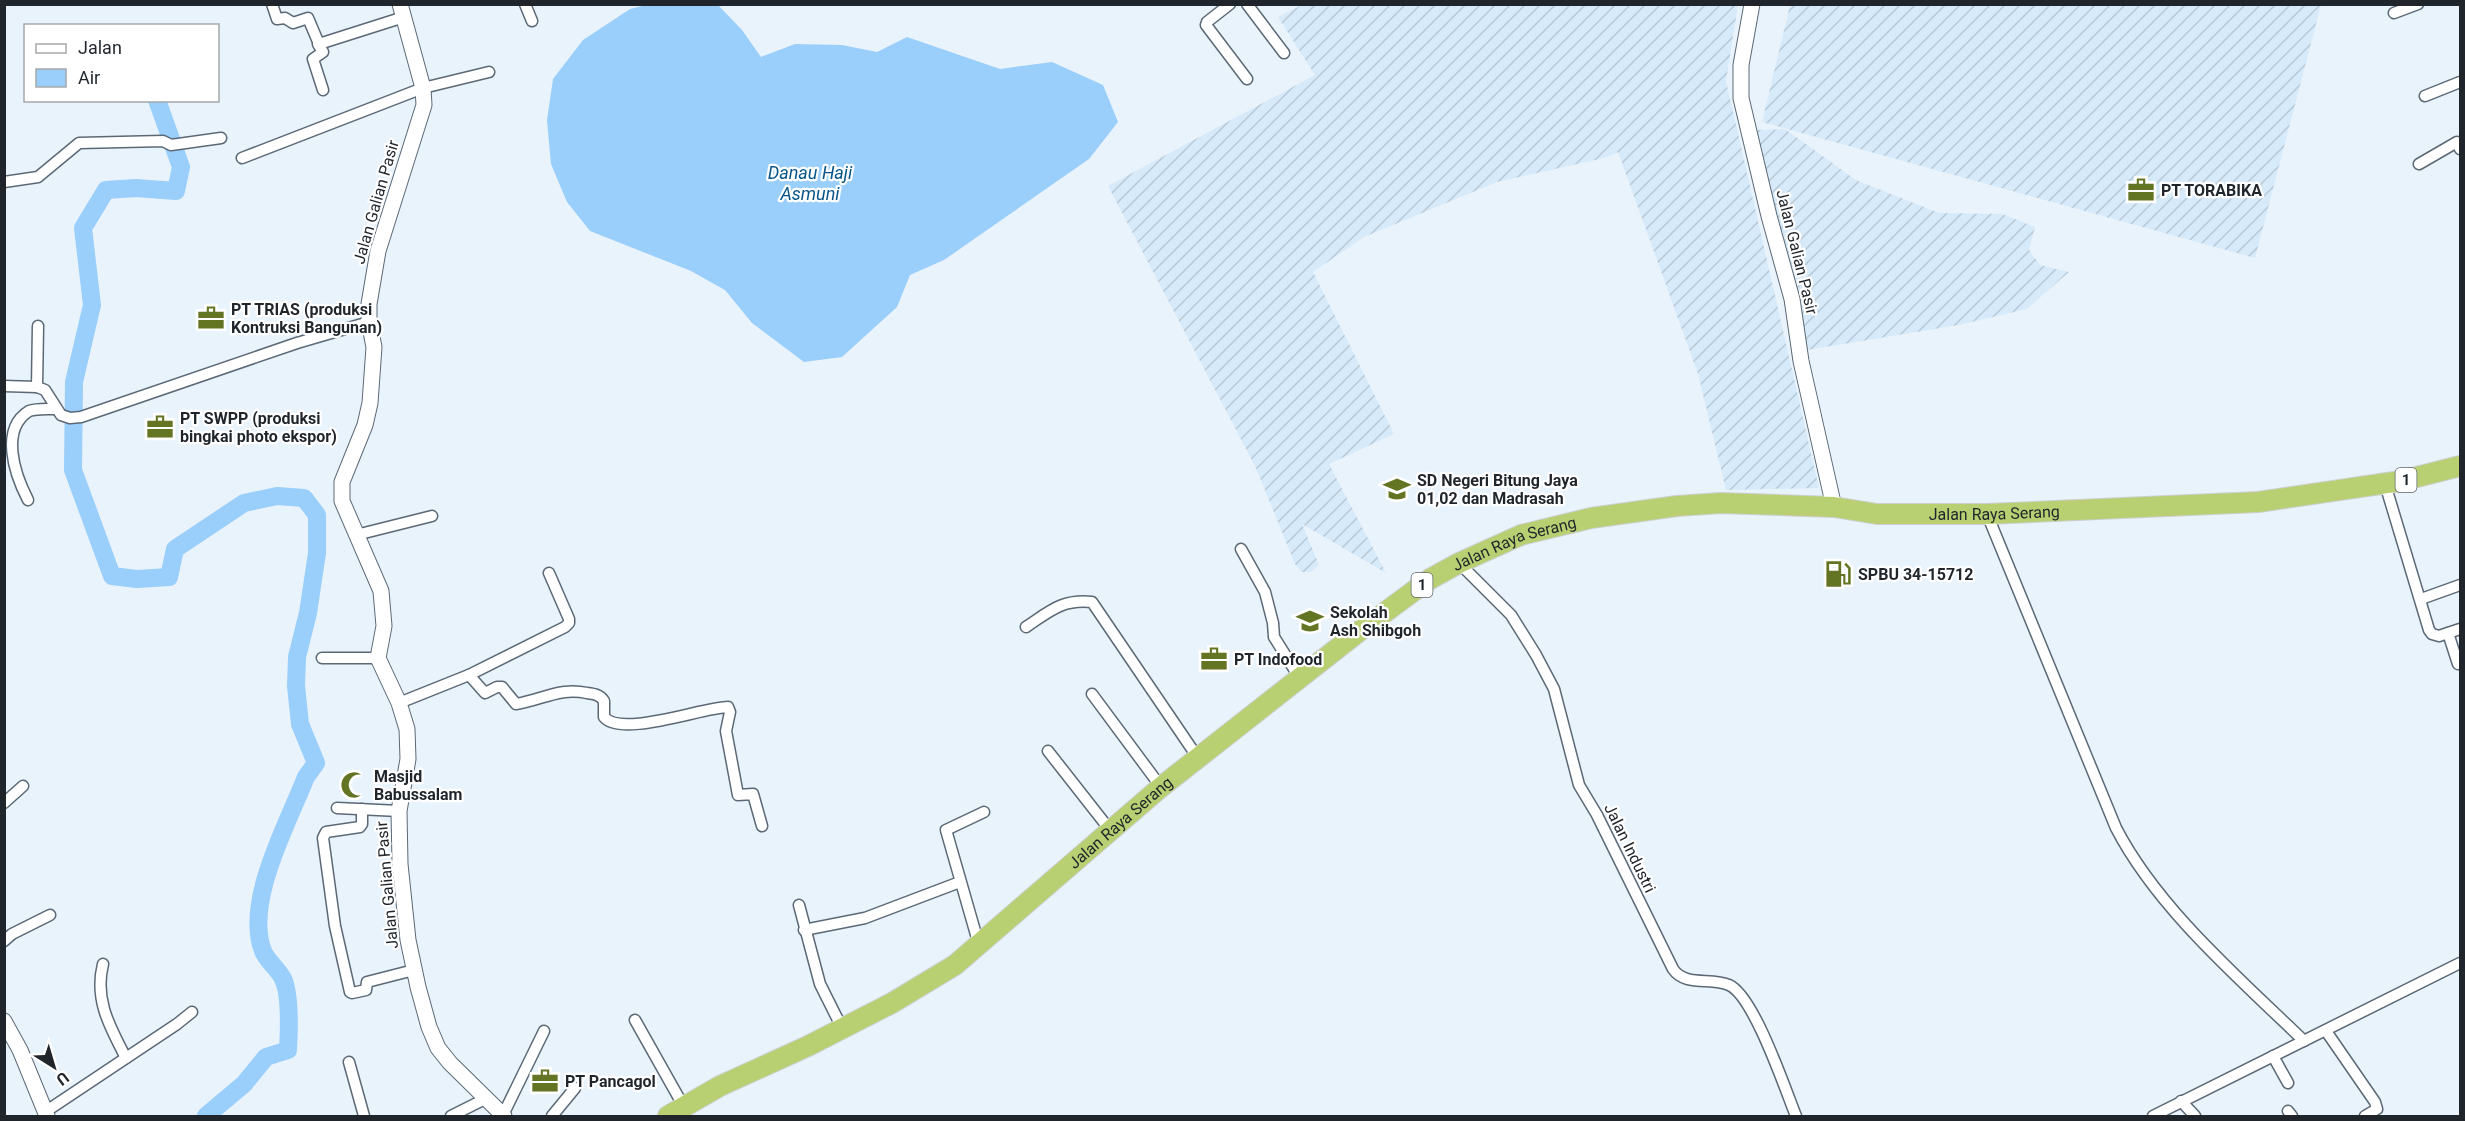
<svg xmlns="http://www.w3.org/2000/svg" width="2465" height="1121" font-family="Roboto,sans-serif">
  <defs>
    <pattern id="industrial-furrows" width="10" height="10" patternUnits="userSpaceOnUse" patternTransform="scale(1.5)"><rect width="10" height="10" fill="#d7eafa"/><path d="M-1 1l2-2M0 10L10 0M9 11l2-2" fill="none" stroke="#b8c9d6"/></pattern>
  </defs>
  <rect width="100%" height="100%" fill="#e9f3fc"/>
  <!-- industrial -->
  <g fill="url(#industrial-furrows)">
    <polygon points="1302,5 1738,5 1726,81 1819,488 1726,490 1698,374 1618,152 1604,158 1497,182 1364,237 1313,272 1394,434 1329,464 1386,573 1302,524 1319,565 1311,572 1302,572 1295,564 1256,468 1108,186 1315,75 1278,17"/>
    <polygon points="1790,5 1790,4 2321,5 2255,258 1762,122"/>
    <polygon points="1785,129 1856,180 1939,213 2002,214 2035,227 2029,250 2040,265 2069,272 2027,309 1959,325 1807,350 1800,299 1755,130"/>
  </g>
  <!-- water -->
  <polygon fill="#9acefb" points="646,5 718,5 742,30 761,57 795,44 842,45 877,52 907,37 1000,69 1052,62 1103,85 1118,122 1089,159 944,260 910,275 897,307 842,357 804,362 752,323 725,290 691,271 590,231 567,202 551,164 547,120 553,79 583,40 630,9"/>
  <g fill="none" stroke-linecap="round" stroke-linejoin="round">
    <!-- river -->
    <path stroke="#9acefb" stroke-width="18" d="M 157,100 L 181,167 L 176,191 L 136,188 L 106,190 L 83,228 L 92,305 L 74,382 L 73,470 L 112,576 L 137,579 L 169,577 L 175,549 L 244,503 L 277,496 L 304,498 L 317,515 L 317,553 L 308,613 L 297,657 L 296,686 L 300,724 L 316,763 L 306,777 C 288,823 244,902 263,951 C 267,961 277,968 282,977 C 291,992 289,1032 288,1050 L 266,1057 L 244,1084 L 206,1116"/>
    <defs>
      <g id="street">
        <polyline points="272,4 277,19 285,18 293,23 308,18 319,44 404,17"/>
        <polyline points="525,4 532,21"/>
        <polyline points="1230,4 1207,22 1206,25 1247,79"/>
        <polyline points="1247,4 1284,53"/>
        <polyline points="2394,13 2418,4"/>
        <polyline points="318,44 323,52 313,59 323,90"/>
        <polyline points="2425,96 2460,82"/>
        <polyline points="242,158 423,88 489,72"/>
        <polyline points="2419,164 2457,142 2460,149"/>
        <polyline points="4,182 38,177 79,143 163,141 171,145 221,138"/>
        <polyline points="4,386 37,387 45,390 61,415 70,418 81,417 297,343 369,322"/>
        <polyline points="37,387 38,326"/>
        <polyline points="2385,484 2429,630 2432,634 2439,636 2460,629"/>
        <path d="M 28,500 C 14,473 0,429 29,411 C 37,408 48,409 56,409"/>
        <path d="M 1987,514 L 2116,828 C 2158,909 2239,978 2304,1041"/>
        <polyline points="356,535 432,516"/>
        <polyline points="1241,549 1265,592 1273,623 1274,637 1299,677"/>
        <path d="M 1459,563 L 1511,615 L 1536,655 L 1554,689 L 1579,785 L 1597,815 L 1673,969 C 1685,987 1711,977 1729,985 C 1754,996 1785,1089 1796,1116"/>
        <polyline points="2421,599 2460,585"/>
        <path d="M 1026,627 C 1050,611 1062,599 1092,602 L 1198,758"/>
        <polyline points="2448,633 2458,664"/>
        <polyline points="322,658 378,658"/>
        <path d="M 469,675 L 485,693 L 497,687 L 502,687 L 516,704 C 542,700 560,687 587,693 C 595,694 600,695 604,701 L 604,717 C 621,738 704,707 728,707 L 730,712 L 726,731 L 738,795 L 753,794 L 762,826"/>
        <polyline points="1092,694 1161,787"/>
        <polyline points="399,703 469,675 565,627 569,623 569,619 549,573"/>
        <polyline points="1048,751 1110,830"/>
        <polyline points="4,803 23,786"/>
        <polyline points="337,808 399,811"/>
        <polyline points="362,809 362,824 360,827 326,832 323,838 335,926 350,992 352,993 366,990 367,982 414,970"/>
        <polyline points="799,905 820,984 842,1028"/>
        <polyline points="804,930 865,918 960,882"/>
        <polyline points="4,941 12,934 50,915"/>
        <polyline points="979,945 946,830 984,812"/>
        <path d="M 103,964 C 94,1000 110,1027 126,1058"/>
        <polyline points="635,1020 684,1107"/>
        <polyline points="2326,1031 2375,1102 2377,1109 2365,1116"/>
        <polyline points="2273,1056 2288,1083"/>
        <polyline points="349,1062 364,1116"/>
        <polyline points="2181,1101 2195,1116"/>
        <polyline points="2288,1111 2292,1116"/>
        <polyline points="45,1112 177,1024 192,1012"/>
        <polyline points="503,1115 544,1031"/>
        <polyline points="451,1116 487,1098"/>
        <polyline points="552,1116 575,1088"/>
        <polyline points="2153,1116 2460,963"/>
      </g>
      <g id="secondary">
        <polyline points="400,4 423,88 424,105 378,251 369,304 369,322 374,347 370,403 365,425 342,482 342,501 381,591 384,626 378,658 399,703 407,729 408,759 399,811 400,864 408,940 418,987 429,1027 438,1048 450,1063 504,1116"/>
        <polyline points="1752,4 1741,65 1741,98 1769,216 1792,299 1801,361 1834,507"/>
        <polyline points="4,1021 20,1050 47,1116"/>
      </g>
      <g id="highway">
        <path id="s1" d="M 668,1116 L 720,1086 L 808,1046 L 892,1003 L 955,965 L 1161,787 L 1357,633 L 1430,579 L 1459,563 L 1521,535 L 1591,518 L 1677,506 L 1721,503 L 1834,507 L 1877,514 L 1987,514 L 2258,502 L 2401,481 L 2460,466"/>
      </g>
    </defs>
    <!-- street casing -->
    <use href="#street" stroke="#5b6977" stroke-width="13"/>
    <!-- secondary casing -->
    <use href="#secondary" stroke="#5b6977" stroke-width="17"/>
    <!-- highway casing -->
    <use href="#highway" stroke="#cecfd0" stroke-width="22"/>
    <!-- street -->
    <use href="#street" stroke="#fff" stroke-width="10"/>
    <!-- secondary -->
    <use href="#secondary" stroke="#fff" stroke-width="15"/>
    <!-- highway -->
    <use href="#highway" stroke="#b9d072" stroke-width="20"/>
  </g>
  <!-- icons -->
  <defs>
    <symbol id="office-bare" viewBox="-9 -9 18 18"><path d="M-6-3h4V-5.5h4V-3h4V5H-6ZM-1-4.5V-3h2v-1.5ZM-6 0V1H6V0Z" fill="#637423" stroke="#fff" stroke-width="2.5" paint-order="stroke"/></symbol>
    <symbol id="school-bare" viewBox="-9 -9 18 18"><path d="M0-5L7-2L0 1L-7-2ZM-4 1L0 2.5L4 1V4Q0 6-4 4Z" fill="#637423" stroke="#fff" stroke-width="2.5" paint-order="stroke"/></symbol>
    <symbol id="fuel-bare" viewBox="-9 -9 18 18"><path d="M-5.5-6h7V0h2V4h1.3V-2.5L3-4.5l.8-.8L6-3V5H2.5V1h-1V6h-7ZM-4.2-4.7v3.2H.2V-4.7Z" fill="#637423" stroke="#fff" stroke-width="2.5" paint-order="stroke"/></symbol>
    <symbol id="mosque-bare" viewBox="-9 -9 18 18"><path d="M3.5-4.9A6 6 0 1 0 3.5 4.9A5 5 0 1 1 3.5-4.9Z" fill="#637423" stroke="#fff" stroke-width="2.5" paint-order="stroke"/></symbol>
  </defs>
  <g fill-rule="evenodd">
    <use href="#office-bare" x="2122" y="171" width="38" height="38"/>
    <use href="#office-bare" x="192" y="299" width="38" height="38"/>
    <use href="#office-bare" x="141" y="408" width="38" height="38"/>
    <use href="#school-bare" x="1378" y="470" width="38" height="38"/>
    <use href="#fuel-bare" x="1819" y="555" width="38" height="38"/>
    <use href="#school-bare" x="1291" y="602" width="38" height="38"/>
    <use href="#office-bare" x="1195" y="640" width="38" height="38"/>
    <use href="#mosque-bare" x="335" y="766" width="38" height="38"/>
    <use href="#office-bare" x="526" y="1062" width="38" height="38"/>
  </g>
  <g text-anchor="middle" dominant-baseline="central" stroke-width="4.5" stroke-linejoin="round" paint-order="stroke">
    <!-- shield labels -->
    <g fill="#fff" stroke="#62666b" stroke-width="1.5">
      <rect x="2395.5" y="468" width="21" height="24" rx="4.5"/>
      <rect x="1411.5" y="573" width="21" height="24" rx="4.5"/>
    </g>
    <g font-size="15" font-weight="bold" fill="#1f252b">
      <text x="2406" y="480">1</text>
      <text x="1422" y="585">1</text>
    </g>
    <!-- poi labels -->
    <g font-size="16" font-weight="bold" fill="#1f252b" stroke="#fff" text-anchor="start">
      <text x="2161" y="190">PT TORABIKA</text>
      <text x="231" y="309">PT TRIAS (produksi<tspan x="231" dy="18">Kontruksi Bangunan)</tspan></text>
      <text x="180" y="418">PT SWPP (produksi<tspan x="180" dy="18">bingkai photo ekspor)</tspan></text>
      <text x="1417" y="480">SD Negeri Bitung Jaya<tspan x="1417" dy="18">01,02 dan Madrasah</tspan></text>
      <text x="1858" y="574">SPBU 34-15712</text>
      <text x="1330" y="612">Sekolah<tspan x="1330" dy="18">Ash Shibgoh</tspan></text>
      <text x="1234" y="659">PT Indofood</text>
      <text x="374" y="776">Masjid<tspan x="374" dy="18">Babussalam</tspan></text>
      <text x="565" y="1081">PT Pancagol</text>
    </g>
    <!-- street labels -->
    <g font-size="16" fill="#1f252b" stroke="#fff">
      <text transform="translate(376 202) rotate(-74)">Jalan Galian Pasir</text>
      <text transform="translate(1797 252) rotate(76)">Jalan Galian Pasir</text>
      <text stroke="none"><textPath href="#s1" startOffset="1515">Jalan Raya Serang</textPath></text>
      <text stroke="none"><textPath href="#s1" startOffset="1029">Jalan Raya Serang</textPath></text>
      <text stroke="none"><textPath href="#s1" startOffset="543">Jalan Raya Serang</textPath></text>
      <text transform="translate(1630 848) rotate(64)">Jalan Industri</text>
      <text transform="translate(387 885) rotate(-95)">Jalan Galian Pasir</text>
    </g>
    <!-- water labels -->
    <g font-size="18" font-style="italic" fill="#085689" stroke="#fff">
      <text x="810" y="172">Danau Haji<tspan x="810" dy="21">Asmuni</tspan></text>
    </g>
  </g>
  <!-- border -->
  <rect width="2465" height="1121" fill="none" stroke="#1f252b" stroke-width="12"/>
  <!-- legend -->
  <rect x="24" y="24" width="195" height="78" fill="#ffffff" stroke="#a5a8aa" stroke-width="1.5"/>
  <rect x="36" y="44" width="30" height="9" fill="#ffffff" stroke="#a5a8aa" stroke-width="1.5"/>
  <text x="78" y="54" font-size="18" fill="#1f252b">Jalan</text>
  <rect x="36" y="69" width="30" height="18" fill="#9acefb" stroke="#a5a8aa" stroke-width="1.5"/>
  <text x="78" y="84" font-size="18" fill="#1f252b">Air</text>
  <!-- north arrow -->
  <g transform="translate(54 1067) rotate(143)" stroke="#ffffff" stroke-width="4.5" paint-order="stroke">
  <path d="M0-4.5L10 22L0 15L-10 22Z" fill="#1f252b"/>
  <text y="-9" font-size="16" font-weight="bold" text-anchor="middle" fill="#1f252b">U</text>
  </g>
</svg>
